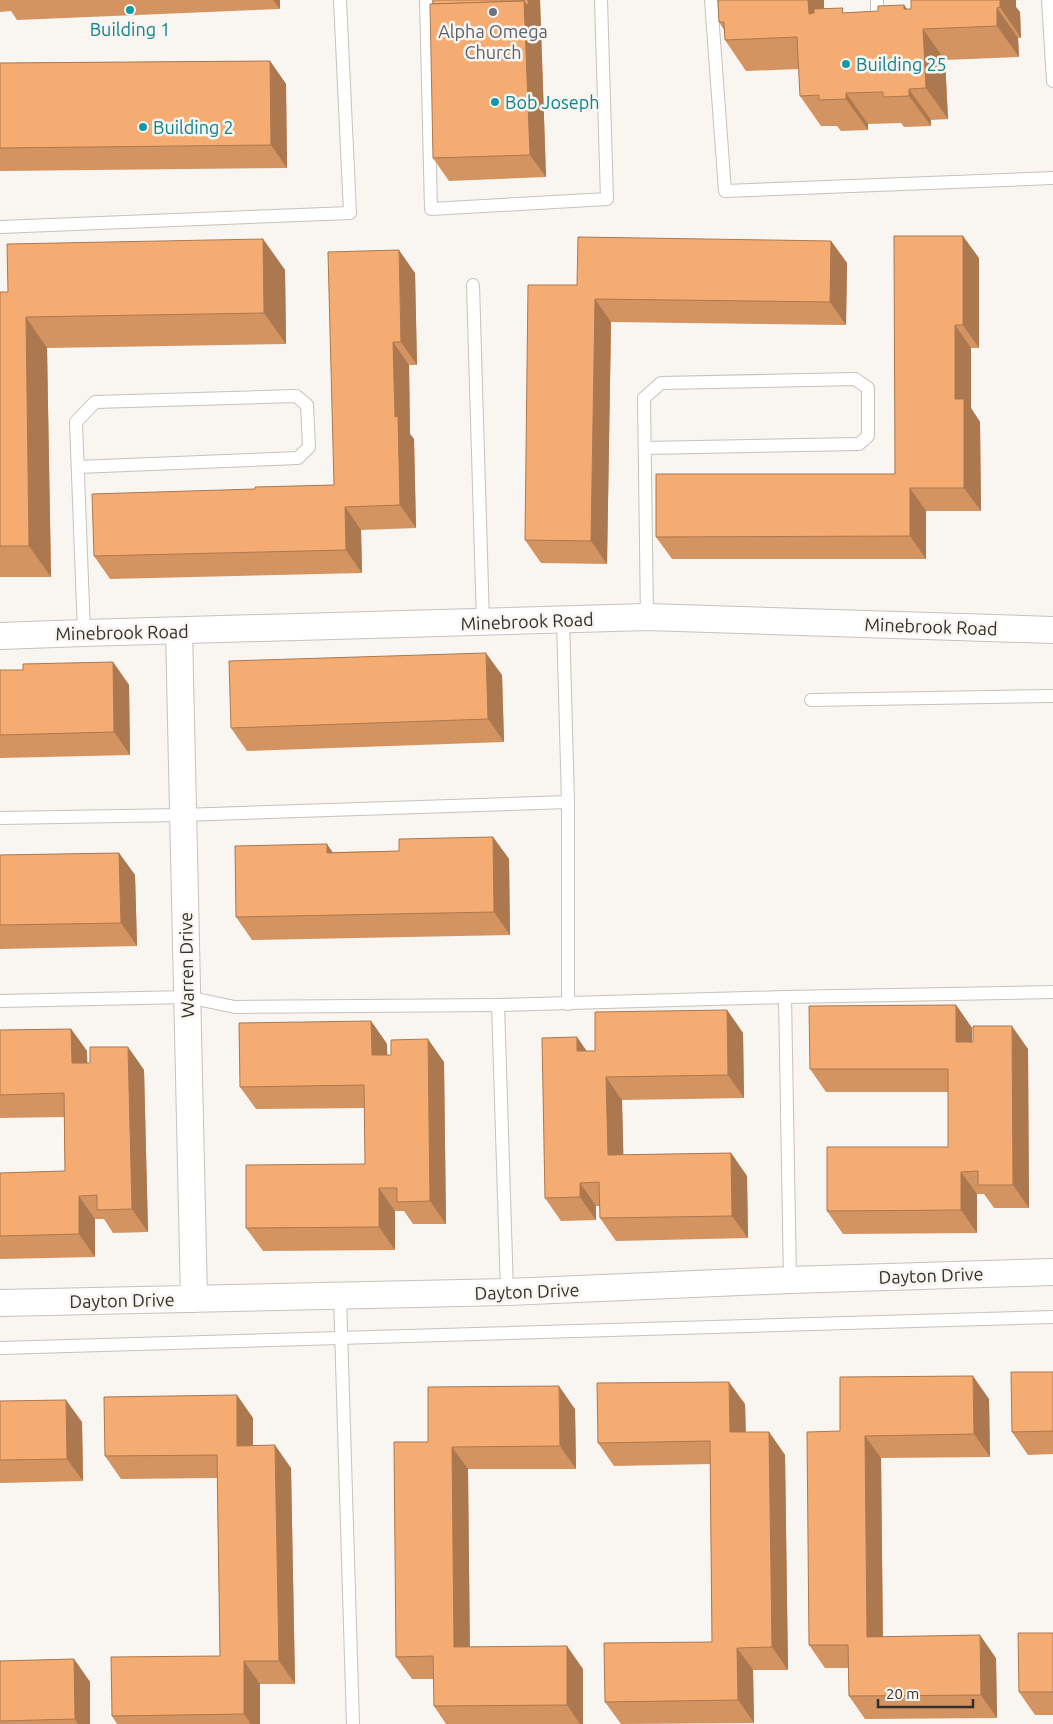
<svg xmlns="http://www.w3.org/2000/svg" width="1053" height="1724" font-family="Ubuntu,sans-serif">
  <rect width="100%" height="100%" fill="#f9f5f0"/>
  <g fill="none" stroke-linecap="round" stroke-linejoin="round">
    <defs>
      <g id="lane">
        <polyline points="426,0 431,209 607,199 601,0"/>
        <polyline points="711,0 725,191 1053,178"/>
        <polyline points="877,0 877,14"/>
        <polyline points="1048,0 1053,81"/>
        <polyline points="0,227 350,213 340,0"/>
        <polyline points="473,285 483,622"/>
        <polyline points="645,448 859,444 868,436 868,388 855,379 661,383 644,398 647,617"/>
        <polyline points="78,467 298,458 309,447 307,405 296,396 95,402 76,422 84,633"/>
        <polyline points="563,620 568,802 568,1004"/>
        <polyline points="811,700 1053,696"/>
        <polyline points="0,818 182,815 568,802"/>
        <polyline points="785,997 790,1280"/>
        <polyline points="0,1001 187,997 235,1007 498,1005 785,997 1053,992"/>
        <polyline points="498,1005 507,1292"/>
        <polyline points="340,1296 353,1724"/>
        <polyline points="0,1348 1053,1317"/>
      </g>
      <g id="street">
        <polyline points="179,631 194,1299"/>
        <polyline points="0,636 84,633 647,617 1053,630"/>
        <polyline points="0,1303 507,1292 790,1280 1053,1272"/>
      </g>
    </defs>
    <!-- lane casing -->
    <use href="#lane" stroke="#c6c2bd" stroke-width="14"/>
    <!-- street casing -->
    <use href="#street" stroke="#c6c2bd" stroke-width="28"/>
    <!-- lane -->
    <use href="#lane" stroke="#fff" stroke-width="12"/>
    <!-- street -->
    <use href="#street" stroke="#fff" stroke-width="26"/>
  </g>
  <!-- wall -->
  <g fill="#d39462">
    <polygon points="0,0 280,0 280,9 17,20 11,11 0,12"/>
    <polygon points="433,0 540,0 546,177 449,181 433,158"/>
    <polygon points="718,0 824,0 824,9 846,13 878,11 904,5 907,9 911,9 911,0 1016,0 1016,7 1020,12 1021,38 1018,38 1019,57 945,60 948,119 931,120 931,126 904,127 901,123 868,124 868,130 841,131 837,126 821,126 800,96 799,69 746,71 725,40 724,30 719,22"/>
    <polygon points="270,61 286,84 287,168 0,171 0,63"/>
    <polygon points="263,239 285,270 286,344 47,348 51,577 0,577 0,292 8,292"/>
    <polygon points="831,241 847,263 846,325 611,322 607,564 541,563 525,540 577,285"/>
    <polygon points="979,258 979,348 971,348 971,408 980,422 981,511 926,511 926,559 672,559 656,537 895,474"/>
    <polygon points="415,273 417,365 409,365 410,434 414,439 416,528 361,530 362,573 110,579 94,556 255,489 334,485"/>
    <polygon points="113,662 129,685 130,755 0,758 0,670 23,670"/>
    <polygon points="502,675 504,742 247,751 231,728"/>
    <polygon points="493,837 509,859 510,935 252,940 236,917 332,852 399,851"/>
    <polygon points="119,853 135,875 137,946 0,949 0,855"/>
    <polygon points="956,1005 972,1028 972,1042 1028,1049 1029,1208 994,1208 984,1194 977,1194 977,1233 843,1234 827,1211 948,1147 948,1092 826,1092 810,1069"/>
    <polygon points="727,1010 743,1033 744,1098 622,1100 623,1155 731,1153 747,1176 748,1238 616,1241 600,1218 600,1206 596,1206 596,1220 561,1221 545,1198 586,1051 595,1051"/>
    <polygon points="371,1021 387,1044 387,1055 444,1062 446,1224 413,1224 404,1211 395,1211 395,1250 263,1251 246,1228 365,1164 365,1108 256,1109 240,1087"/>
    <polygon points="71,1029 87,1051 87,1063 90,1063 128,1047 144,1070 148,1232 113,1233 104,1219 95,1219 95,1257 0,1259 0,1173 65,1171 64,1117 0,1118 0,1030"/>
    <polygon points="1053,1372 1053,1454 1028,1455 1012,1432"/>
    <polygon points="989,1399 990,1457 881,1458 883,1637 996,1658 997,1718 865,1719 849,1696 848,1668 825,1668 809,1645 840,1431"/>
    <polygon points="0,1401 82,1422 83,1481 0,1483"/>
    <polygon points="745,1404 746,1432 769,1432 785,1455 788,1670 753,1670 754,1723 621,1724 605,1702 712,1642 710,1464 614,1466 598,1443"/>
    <polygon points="575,1409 576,1469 468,1469 470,1647 583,1669 583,1724 446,1724 434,1706 434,1679 412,1679 396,1657 428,1442"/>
    <polygon points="253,1418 253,1446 291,1468 295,1684 260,1684 260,1724 117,1724 112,1716 220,1656 217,1478 121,1479 105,1456"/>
    <polygon points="1053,1633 1053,1715 1035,1715 1019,1692"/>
    <polygon points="74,1659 90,1682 90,1724 0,1724 0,1661"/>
  </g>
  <!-- shaded-wall -->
  <g fill="#ac7850">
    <polygon points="273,0 280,0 280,9"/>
    <polygon points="528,0 540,0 546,177 530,155 524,1"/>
    <polygon points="808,0 824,0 824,17 809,14"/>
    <polygon points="1000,0 1016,0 1016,7 1020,12 1021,38 1000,7"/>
    <polygon points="904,5 924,33 923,29 945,60 948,119 926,88 904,9"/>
    <polygon points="997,8 1018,38 1019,57 997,26"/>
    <polygon points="270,61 286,84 287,168 271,145"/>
    <polygon points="909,89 931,120 931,126 909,96"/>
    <polygon points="846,93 868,124 868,130 846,99"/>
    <polygon points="963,236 979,258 979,348 963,325"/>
    <polygon points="263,239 285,270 286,344 264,313"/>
    <polygon points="831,241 847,263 846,325 830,302"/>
    <polygon points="399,250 415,273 417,365 401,342"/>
    <polygon points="595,299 611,322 607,564 591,541"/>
    <polygon points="26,317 47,348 51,577 29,546"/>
    <polygon points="955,325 971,348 971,408 980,422 981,511 964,488 955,399"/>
    <polygon points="393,342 409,365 410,434 414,439 416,528 400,505 395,417"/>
    <polygon points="910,488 926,511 926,559 910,536"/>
    <polygon points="345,507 361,530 362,573 346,550"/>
    <polygon points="486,653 502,675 504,742 488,719"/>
    <polygon points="113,662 129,685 130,755 114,732"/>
    <polygon points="493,837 509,859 510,935 494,912"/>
    <polygon points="327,844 343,867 327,853"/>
    <polygon points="119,853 135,875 137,946 121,923"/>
    <polygon points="956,1005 972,1028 972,1065 956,1042"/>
    <polygon points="727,1010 743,1033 744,1098 728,1075"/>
    <polygon points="371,1021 387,1044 388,1078 372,1055"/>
    <polygon points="1012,1026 1028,1049 1029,1208 1013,1185"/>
    <polygon points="71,1029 87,1051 88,1086 72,1063"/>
    <polygon points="577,1037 593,1060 577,1051"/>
    <polygon points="428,1039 444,1062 446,1224 430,1201"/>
    <polygon points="128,1047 144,1070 148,1232 132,1209"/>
    <polygon points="606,1077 622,1100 624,1178 608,1155"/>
    <polygon points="731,1153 747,1176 748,1238 732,1216"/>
    <polygon points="961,1172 977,1194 977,1233 961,1210"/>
    <polygon points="580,1183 596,1206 596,1220 580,1197"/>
    <polygon points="379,1188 395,1211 395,1250 379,1227"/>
    <polygon points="79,1196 95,1219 95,1257 79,1234"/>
    <polygon points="973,1376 989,1399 990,1457 974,1434"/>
    <polygon points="729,1382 745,1404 746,1455 730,1432"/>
    <polygon points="559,1386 575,1409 576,1469 560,1446"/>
    <polygon points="237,1395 253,1418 253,1469 237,1446"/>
    <polygon points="66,1400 82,1422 83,1481 67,1459"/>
    <polygon points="769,1432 785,1455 788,1670 772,1647"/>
    <polygon points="865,1436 881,1458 883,1660 867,1637"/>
    <polygon points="275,1445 291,1468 295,1684 279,1661"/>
    <polygon points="452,1447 468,1469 470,1670 454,1647"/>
    <polygon points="980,1635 996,1658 997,1718 981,1695"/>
    <polygon points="567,1646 583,1669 583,1724 580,1724 567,1705"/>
    <polygon points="737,1648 753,1670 754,1723 738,1700"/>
    <polygon points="74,1659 90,1682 90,1724 78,1724 75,1719"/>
    <polygon points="244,1661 260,1684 260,1724 251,1724 244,1714"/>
  </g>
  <!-- building -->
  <g fill="#f5ac72" stroke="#ac7850">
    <polygon points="433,0 528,0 528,6 524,1 433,4"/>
    <polygon points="718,0 808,0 809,14 814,13 814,9 843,8 842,13 878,11 878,6 904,5 904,9 911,9 911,0 1000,0 1000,7 997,8 997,26 923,29 926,88 909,89 909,96 883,97 883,92 846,93 846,99 819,100 819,95 800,96 797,37 725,40 724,22 719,22"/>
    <polygon points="524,1 530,155 433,158 430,4"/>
    <polygon points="270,61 271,145 0,148 0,63"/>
    <polygon points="894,236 963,236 963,325 955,325 955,399 964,399 964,488 910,488 910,536 656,537 656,474 895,474"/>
    <polygon points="578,237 831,241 830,302 595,299 591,541 525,540 528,285 577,285"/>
    <polygon points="263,239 264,313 26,317 29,546 0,546 0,292 8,292 7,244"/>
    <polygon points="399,250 401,342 393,342 395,417 398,416 400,505 345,507 346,550 94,556 92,494 255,489 255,487 334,485 328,252"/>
    <polygon points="486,653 488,719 231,728 229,661"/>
    <polygon points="113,662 114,732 0,735 0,670 23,670 23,664"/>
    <polygon points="493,837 494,912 236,917 235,846 327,844 327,853 399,851 399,839"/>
    <polygon points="119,853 121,923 0,925 0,855"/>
    <polygon points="956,1005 956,1042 973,1042 973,1026 1012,1026 1013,1185 978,1185 978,1171 961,1172 961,1210 827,1211 827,1147 948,1147 948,1069 810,1069 809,1006"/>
    <polygon points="727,1010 728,1075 606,1077 608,1155 731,1153 732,1216 600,1218 599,1182 580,1183 580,1197 545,1198 542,1038 577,1037 577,1051 595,1051 595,1012"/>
    <polygon points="371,1021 372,1055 391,1055 391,1040 428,1039 430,1201 397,1202 397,1188 379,1188 379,1227 246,1228 246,1165 365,1164 364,1085 240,1087 239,1023"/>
    <polygon points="71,1029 72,1063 90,1063 90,1047 128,1047 132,1209 97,1210 97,1195 79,1196 79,1234 0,1236 0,1173 65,1171 64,1093 0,1095 0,1030"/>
    <polygon points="1011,1372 1053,1372 1053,1431 1012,1432"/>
    <polygon points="973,1376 974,1434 865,1436 867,1637 980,1635 981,1695 849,1696 848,1645 809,1645 807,1432 840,1431 840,1377"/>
    <polygon points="729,1382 730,1432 769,1432 772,1647 737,1648 738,1700 605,1702 604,1643 712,1642 710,1441 598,1443 597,1383"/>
    <polygon points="559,1386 560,1446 452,1447 454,1647 567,1646 567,1705 434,1706 433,1656 396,1657 394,1442 428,1442 428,1387"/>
    <polygon points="237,1395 237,1446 275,1445 279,1661 244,1661 244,1714 112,1716 111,1657 220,1656 217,1455 105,1456 104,1397"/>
    <polygon points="66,1400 67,1459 0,1460 0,1401"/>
    <polygon points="1018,1633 1053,1633 1053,1692 1019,1692"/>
    <polygon points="74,1659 75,1719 0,1721 0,1661"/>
  </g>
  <!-- markers -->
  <g fill="#0f9aa8" stroke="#f9f5f0" stroke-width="2">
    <circle cx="130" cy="10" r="5"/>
    <circle cx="846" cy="64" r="5"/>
    <circle cx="495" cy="102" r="5"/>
    <circle cx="143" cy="127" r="5"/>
  </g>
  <circle fill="#6b7280" stroke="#f9f5f0" stroke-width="2" cx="493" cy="12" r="5"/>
  <g text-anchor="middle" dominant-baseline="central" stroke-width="5" stroke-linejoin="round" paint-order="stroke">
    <!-- culture labels -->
    <g font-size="18" fill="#0d838f" stroke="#f9f5f0" text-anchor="start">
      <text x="130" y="29" text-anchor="middle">Building 1</text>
      <text x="856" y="64">Building 25</text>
      <text x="505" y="102">Bob Joseph</text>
      <text x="153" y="127">Building 2</text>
    </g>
    <!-- worship labels -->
    <g font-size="18" fill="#5b616d" stroke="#f9f5f0">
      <text x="493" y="31">Alpha Omega<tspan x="493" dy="21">Church</tspan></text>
    </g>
    <!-- street labels -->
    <g font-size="18" fill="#32302e" stroke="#f9f5f0">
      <text transform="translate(527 621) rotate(-2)">Minebrook Road</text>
      <text transform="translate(931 626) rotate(2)">Minebrook Road</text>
      <text transform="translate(122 632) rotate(-1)">Minebrook Road</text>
      <text transform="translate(186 965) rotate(-91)">Warren Drive</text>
      <text transform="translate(931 1275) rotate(-2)">Dayton Drive</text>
      <text transform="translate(527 1291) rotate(-2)">Dayton Drive</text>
      <text transform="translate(122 1300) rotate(-1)">Dayton Drive</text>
    </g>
  </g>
  <!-- scale -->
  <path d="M878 1699v8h95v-8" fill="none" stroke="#32302e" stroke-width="2.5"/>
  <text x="886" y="1699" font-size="15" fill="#32302e" stroke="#f9f5f0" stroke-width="4" paint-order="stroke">20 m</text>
</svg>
